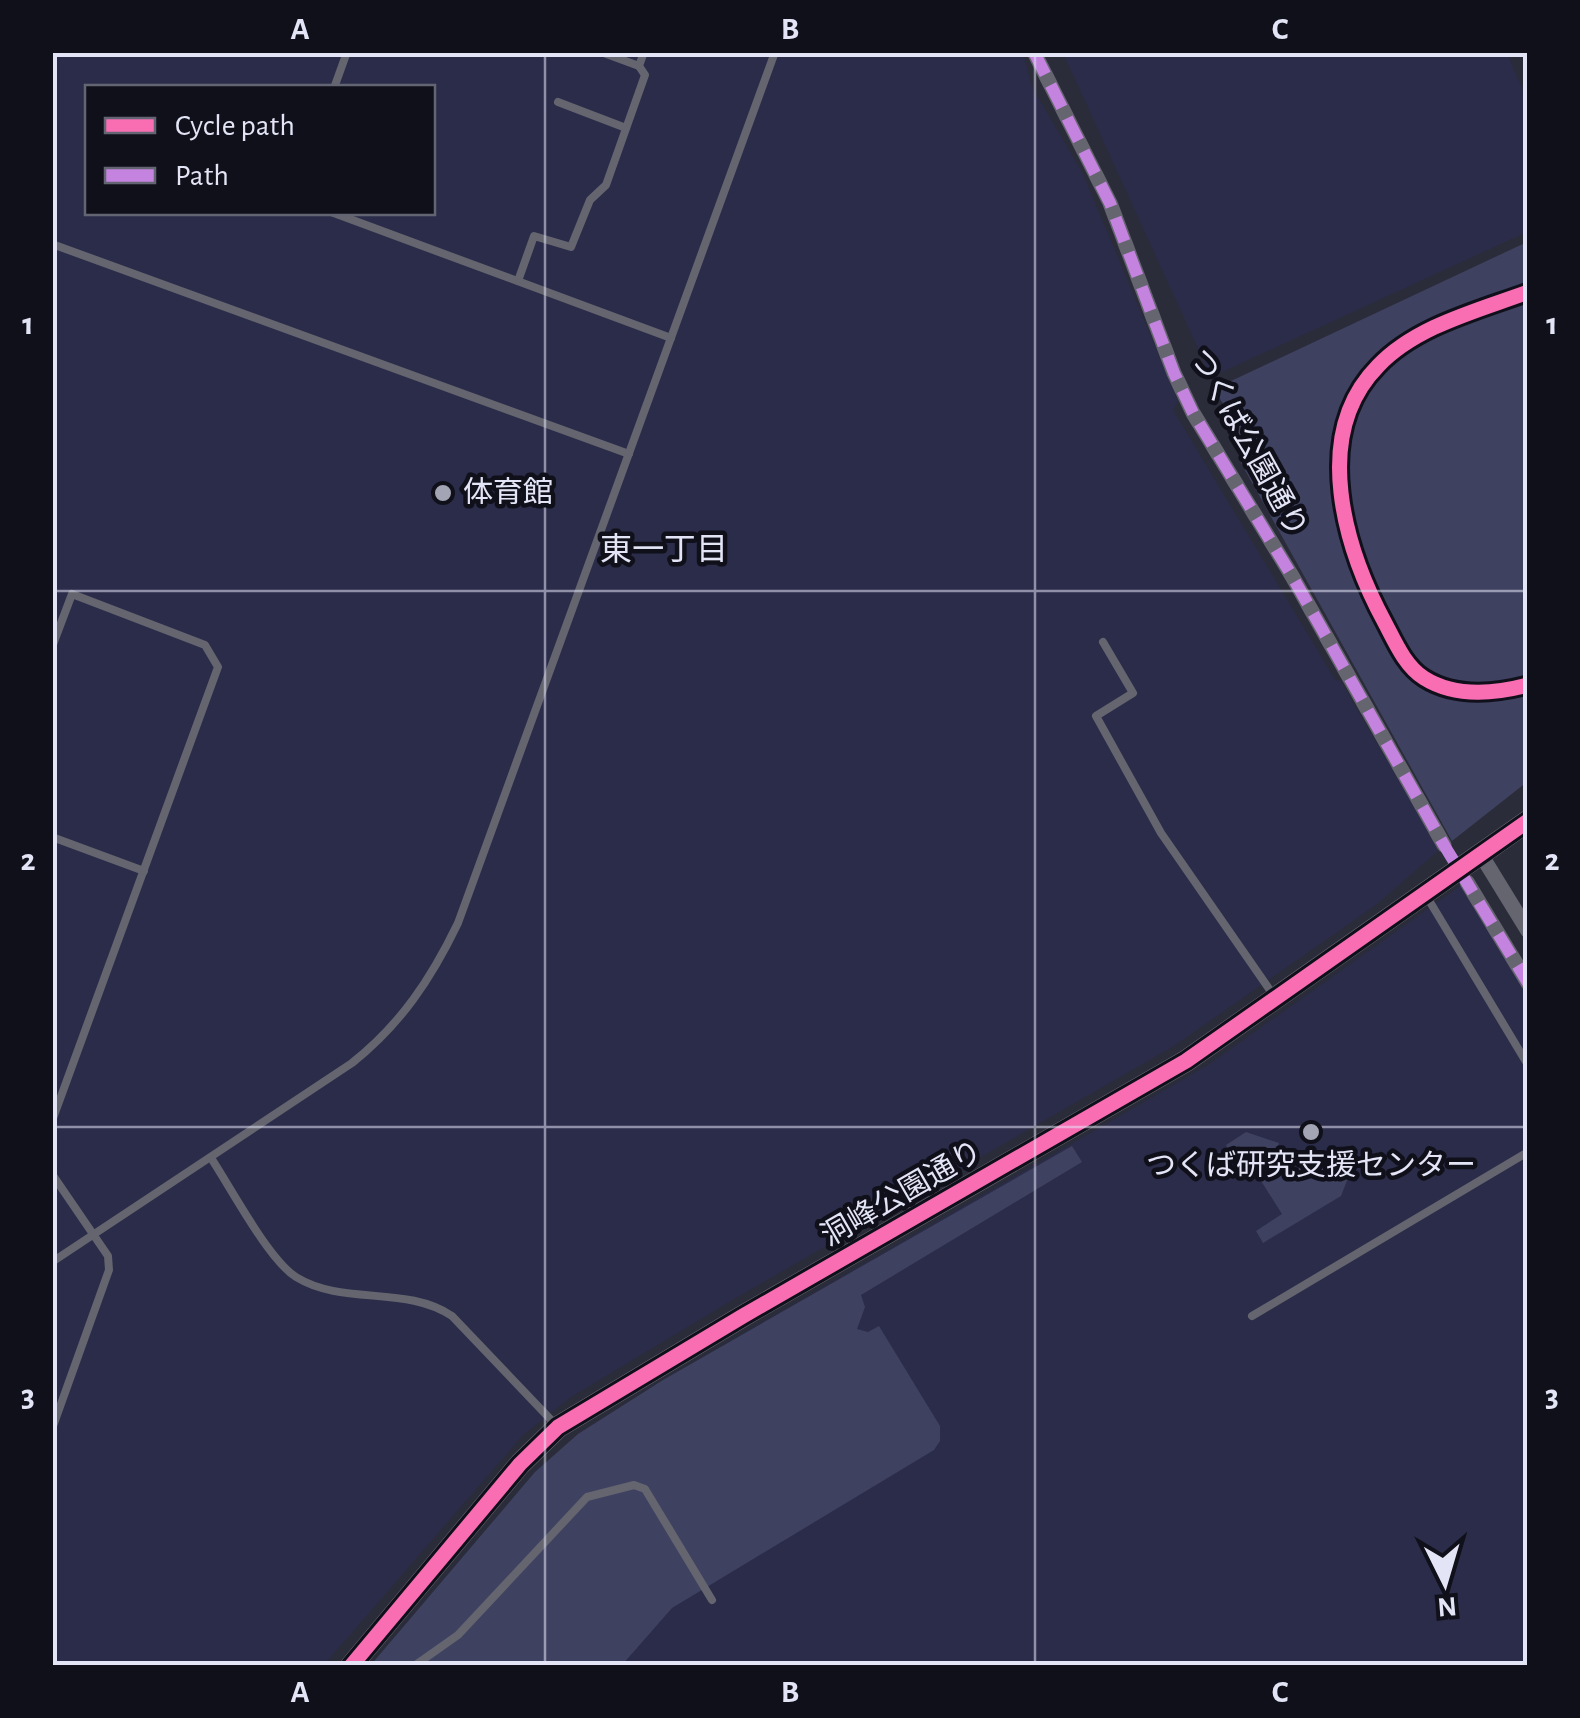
<svg xmlns="http://www.w3.org/2000/svg" width="1580" height="1718" font-family="'Alegreya Sans','Noto Sans JP',sans-serif">
  <rect width="100%" height="100%" fill="#2b2c39"/>
  <!-- built -->
  <g fill="#2b2c49" fill-rule="evenodd">
    <path d="M 52,53 L 1023,53 L 1032,87 L 1083,174 L 1178,401 L 1173,410 L 1336,681 L 1340,680 L 1439,850 L 1376,905 L 1174,1046 L 734,1299 L 571,1397 L 522,1436 L 324,1665 L 53,1665 ZM 88,88 L 432,88 L 432,212 L 88,212 Z"/>
    <polygon points="1063,53 1507,53 1527,100 1527,232 1211,377"/>
    <polygon points="1463,884 1527,992 1527,1665 370,1666 535,1472 578,1434 663,1380 1208,1065"/>
  </g>
  <!-- green -->
  <g fill="#3f4161">
    <polygon points="1527,242 1527,782 1452,841 1241,463 1228,412 1214,389"/>
    <polygon points="1246,1132 1279,1143 1276,1158 1280,1167 1295,1172 1307,1162 1324,1166 1324,1173 1348,1178 1341,1196 1263,1243 1256,1231 1282,1214 1239,1146 1229,1151 1226,1145"/>
    <polygon points="1072,1146 1082,1162 861,1295 865,1307 857,1329 868,1332 879,1326 940,1426 940,1441 934,1450 672,1608 622,1665 370,1666 535,1472 578,1434 663,1380"/>
  </g>
  <g fill="none" stroke-linecap="round" stroke-linejoin="round">
    <!-- lane -->
    <g stroke="#64656f" stroke-width="8">
      <polyline points="601,52 639,66"/>
      <polyline points="334,88 347,52"/>
      <polyline points="558,102 626,128"/>
      <polyline points="331,212 671,338"/>
      <polyline points="52,244 629,454"/>
      <polyline points="518,281 534,236 571,247 590,200 606,185 645,75 639,66 644,52"/>
      <polyline points="1103,642 1133,693 1096,716 1161,833 1274,996"/>
      <polyline points="52,647 72,594 205,645 218,667 52,1121"/>
      <polyline points="52,837 144,871"/>
      <polyline points="1427,897 1528,1065"/>
      <path d="M 211,1158 C 231,1188 268,1259 296,1277 C 343,1306 406,1285 452,1316 L 555,1424"/>
      <polyline points="52,1174 108,1256 109,1270 52,1429"/>
      <path d="M 52,1262 L 352,1063 C 401,1024 431,979 458,923 L 775,52"/>
      <polyline points="1252,1316 1528,1152"/>
      <polyline points="414,1666 458,1635 587,1497 634,1485 645,1489 712,1600"/>
    </g>
    <!-- street -->
    <g stroke="#64656f" stroke-width="15">
      <polyline points="1034,52 1110,203 1174,373 1193,413 1292,576 1444,845"/>
      <polyline points="1480,853 1528,931"/>
      <polyline points="1467,882 1528,983"/>
    </g>
    <!-- secondary -->
    <polyline stroke="#676874" stroke-width="22" points="351,1666 520,1464 558,1427 743,1316 1186,1061 1528,821"/>
    <!-- quiet -->
    <polyline stroke="#c483df" stroke-width="12" stroke-dasharray="25 12" stroke-linecap="butt" points="1034,52 1110,203 1174,373 1193,413 1292,576 1444,845 1528,983"/>
    <defs>
      <g id="cycleway">
        <path d="M 1528,292 C 1477,311 1416,326 1378,366 C 1310,435 1345,549 1385,623 C 1395,642 1405,666 1424,678 C 1454,697 1494,694 1528,685"/>
        <polyline points="351,1666 520,1464 558,1427 743,1316 1186,1061 1528,821"/>
      </g>
    </defs>
    <!-- cycleway casing -->
    <use href="#cycleway" stroke="#10101b" stroke-width="21"/>
    <!-- cycleway -->
    <use href="#cycleway" stroke="#f96db3" stroke-width="15"/>
  </g>
  <!-- grid -->
  <path fill="none" stroke="#e3e5f6" stroke-width="2.5" stroke-opacity="0.55" d="M 545,52 L 545,1666M 1035,52 L 1035,1666M 52,591 L 1528,591M 52,1127 L 1528,1127"/>
  <!-- markers -->
  <g fill="#a3a4b4" stroke="#10101b" stroke-width="4">
    <circle cx="443" cy="493" r="10"/>
    <circle cx="1311" cy="1132" r="10"/>
  </g>
  <g text-anchor="middle" dominant-baseline="central" stroke-width="9" stroke-linejoin="round" paint-order="stroke">
    <!-- street labels -->
    <g font-size="30" fill="#e3e5f6" stroke="#10101b">
      <text transform="translate(1248 443) rotate(61)">つくば公園通り</text>
      <text transform="translate(902 1194) rotate(-30)">洞峰公園通り</text>
    </g>
    <!-- poi labels -->
    <g font-size="30" fill="#e3e5f6" stroke="#10101b" text-anchor="start">
      <text x="463" y="493">体育館</text>
      <text x="1311" y="1166" text-anchor="middle">つくば研究支援センター</text>
    </g>
    <!-- neighbourhood labels -->
    <g font-size="32" fill="#e3e5f6" stroke="#10101b">
      <text x="664" y="550">東一丁目</text>
    </g>
  </g>
  <!-- border -->
  <rect width="1580" height="1718" fill="none" stroke="#10101b" stroke-width="110"/>
  <!-- legend -->
  <rect x="85" y="85" width="350" height="130" fill="#10101b" stroke="#646573" stroke-width="2.5"/>
  <rect x="105" y="118" width="50" height="15" fill="#f96db3" stroke="#646573" stroke-width="2.5"/>
  <text x="175" y="135" font-size="30" fill="#e3e5f6">Cycle path</text>
  <rect x="105" y="168" width="50" height="15" fill="#c483df" stroke="#646573" stroke-width="2.5"/>
  <text x="175" y="185" font-size="30" fill="#e3e5f6">Path</text>
  <!-- north arrow -->
  <g transform="translate(1445 1583) rotate(175)" stroke="#10101b" stroke-width="8" paint-order="stroke">
  <path d="M0-8L18 38L0 25L-18 38Z" fill="#e3e5f6"/>
  <text y="-15" font-size="28" font-weight="bold" text-anchor="middle" fill="#e3e5f6">N</text>
  </g>
  <rect x="55" y="55" width="1470" height="1608" fill="none" stroke="#e3e5f6" stroke-width="4"/>
  <g font-size="32" text-anchor="middle" font-weight="bold" fill="#e3e5f6">
    <text x="300" y="39">A</text>
    <text x="790" y="39">B</text>
    <text x="1280" y="39">C</text>
    <text x="28" y="334">1</text>
    <text x="1552" y="334">1</text>
    <text x="28" y="870">2</text>
    <text x="1552" y="870">2</text>
    <text x="28" y="1406">3</text>
    <text x="1552" y="1406">3</text>
    <text x="300" y="1702">A</text>
    <text x="790" y="1702">B</text>
    <text x="1280" y="1702">C</text>
  </g>
</svg>
